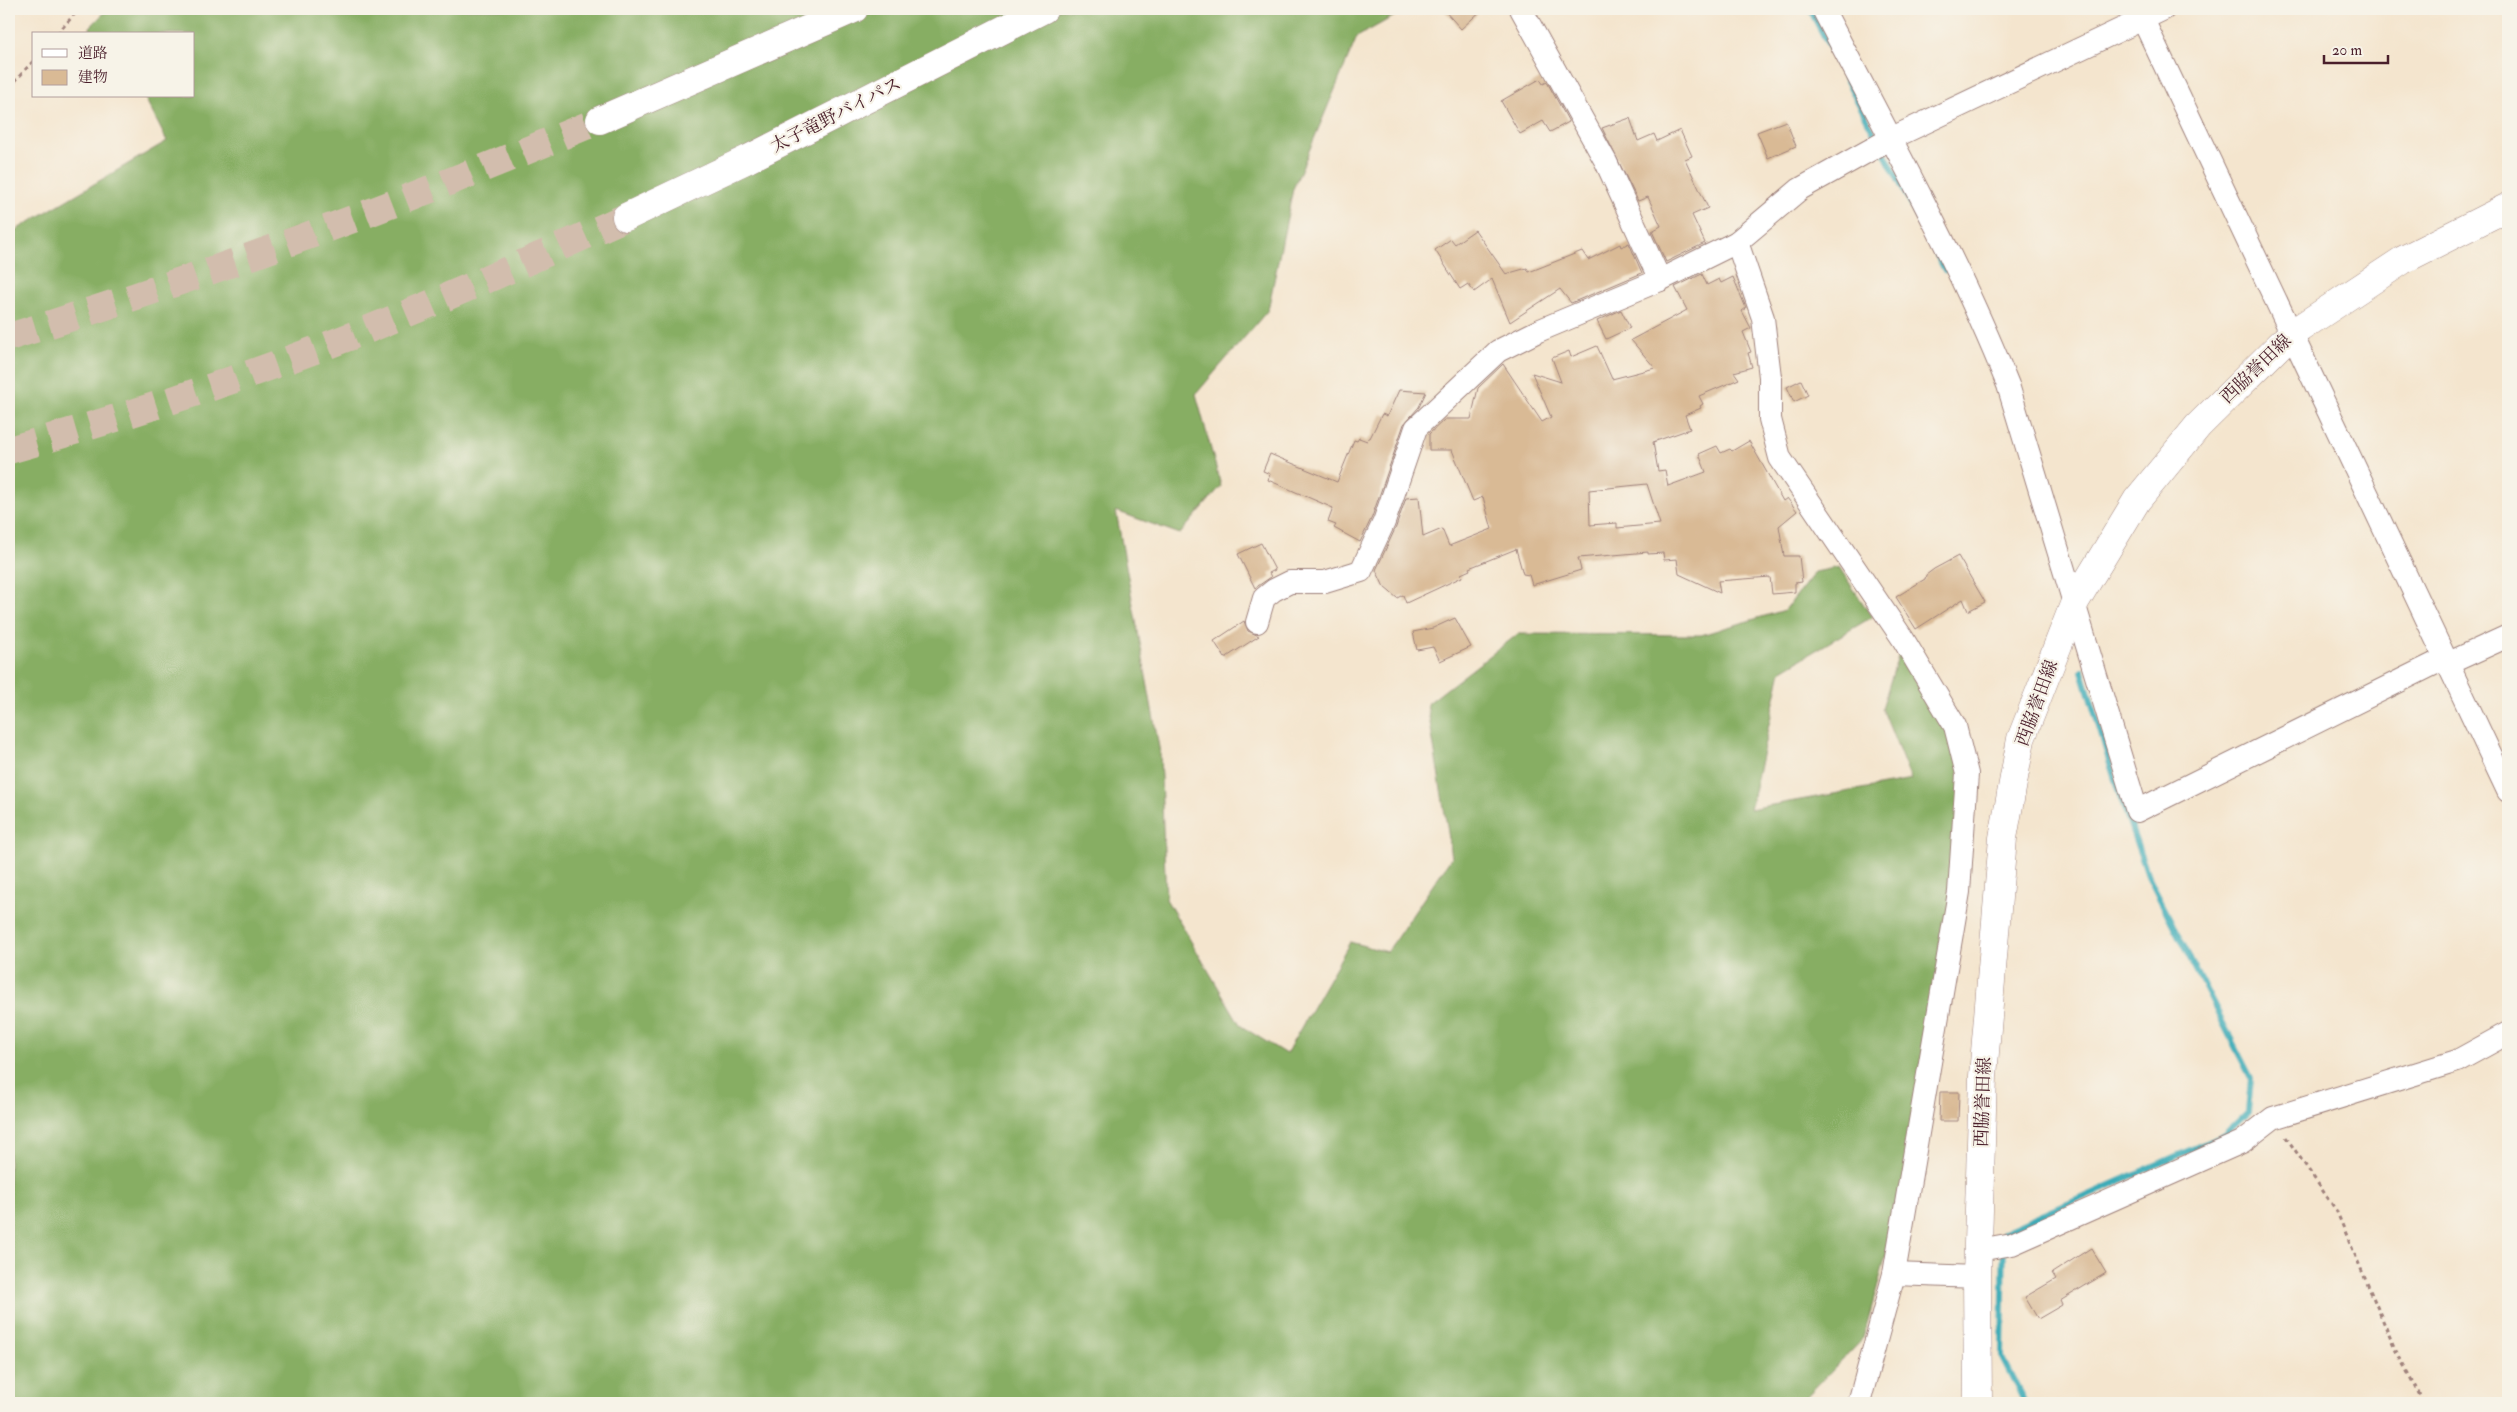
<svg xmlns="http://www.w3.org/2000/svg" width="2517" height="1412" font-family="'IM FELL Double Pica','Noto Serif JP',serif">
  <rect width="100%" height="100%" fill="#f7f3e8"/>
  <filter id="ink" filterUnits="userSpaceOnUse"><feTurbulence type="fractalNoise" baseFrequency=".02" numOctaves="2"/><feDisplacementMap in="SourceGraphic" scale="10" xChannelSelector="R" yChannelSelector="G"/><feConvolveMatrix kernelMatrix="1 2 1 2 8 2 1 2 1" color-interpolation-filters="sRGB"/></filter>
  <filter id="wash" filterUnits="userSpaceOnUse"><feTurbulence type="fractalNoise" baseFrequency=".0096" numOctaves="4" result="noise"/><feDisplacementMap in="SourceGraphic" scale="20" xChannelSelector="R" yChannelSelector="G"/><feGaussianBlur stdDeviation="1.12" result="paint"/><feColorMatrix in="noise" values="0 0 0 0 0 0 0 0 0 0 0 0 0 0 0 0 0 1.4 0 .05"/><feComposite in="paint" operator="in"/></filter>
  <g filter="url(#wash)">
    <rect width="100%" height="100%" fill="#f4e5ce"/>
    <!-- forest -->
    <polygon fill="#87ae64" stroke="#686648" points="108,9 1407,9 1357,37 1293,189 1268,310 1196,394 1221,486 1180,534 1116,511 1160,753 1166,899 1241,1026 1286,1054 1350,942 1387,952 1452,857 1427,704 1518,634 1701,635 1785,610 1815,572 1839,567 1872,617 1781,671 1750,809 1911,780 1882,708 1899,653 1959,751 1966,817 1902,1199 1863,1338 1800,1403 9,1403 9,234 167,141 144,96 194,96 194,34 91,34 90,27"/>
    <g fill="none" stroke-linecap="round" stroke-linejoin="round">
      <!-- stream -->
      <g stroke="#3cacb8" stroke-width="6">
        <polyline points="1810,9 1945,270"/>
        <polyline points="2025,1403 2002,1357 2004,1232 2224,1135 2248,1112 2251,1078 2148,876 2119,793 2082,671"/>
      </g>
    </g>
    <g id="blocks">
      <!-- building -->
      <g fill="#d9ba95" fill-rule="evenodd">
        <polygon points="1443,9 1483,9 1461,29"/>
        <polygon points="1540,79 1543,84 1547,82 1569,122 1550,132 1543,121 1520,134 1501,101"/>
        <polygon points="1630,118 1638,141 1654,134 1657,141 1680,130 1692,156 1685,159 1708,208 1692,215 1705,243 1666,262 1652,231 1661,226 1648,197 1638,201 1602,128"/>
        <polygon points="1786,121 1796,146 1768,158 1757,132"/>
        <polygon points="1475,230 1506,274 1527,268 1529,272 1582,251 1588,260 1620,244 1621,247 1629,243 1642,273 1571,303 1560,289 1510,322 1492,279 1474,292 1468,284 1460,289 1435,250 1451,239 1455,244"/>
        <path d="M 1702,274 L 1707,285 L 1719,279 L 1721,283 L 1733,277 L 1746,308 L 1742,311 L 1751,328 L 1743,332 L 1751,352 L 1748,353 L 1752,367 L 1734,372 L 1739,379 L 1699,396 L 1703,404 L 1700,406 L 1701,408 L 1685,415 L 1690,429 L 1653,442 L 1658,471 L 1665,470 L 1668,486 L 1706,472 L 1699,454 L 1717,446 L 1721,453 L 1730,449 L 1732,451 L 1749,441 L 1783,501 L 1787,498 L 1797,511 L 1779,526 L 1784,556 L 1799,556 L 1802,582 L 1795,583 L 1795,592 L 1772,594 L 1770,577 L 1718,581 L 1720,593 L 1679,574 L 1677,559 L 1664,560 L 1663,553 L 1648,554 L 1648,552 L 1578,558 L 1581,570 L 1532,585 L 1529,575 L 1523,574 L 1516,549 L 1469,568 L 1470,570 L 1461,574 L 1462,577 L 1406,603 L 1403,595 L 1397,598 L 1384,587 L 1376,570 L 1396,527 L 1406,498 L 1419,497 L 1423,537 L 1442,529 L 1449,546 L 1492,529 L 1483,497 L 1473,501 L 1452,450 L 1429,450 L 1429,434 L 1445,419 L 1471,419 L 1478,388 L 1503,364 L 1542,422 L 1551,417 L 1532,373 L 1561,382 L 1552,358 L 1569,351 L 1571,357 L 1597,346 L 1612,379 L 1655,368 L 1631,340 L 1687,310 L 1675,287 ZM 1647,484 L 1660,524 L 1617,528 L 1617,523 L 1590,525 L 1589,490 Z"/>
        <polygon points="1621,310 1630,328 1606,339 1597,321"/>
        <polygon points="1801,380 1808,395 1794,402 1787,387"/>
        <polygon points="1399,390 1426,392 1419,407 1404,424 1372,517 1360,542 1334,528 1336,525 1328,522 1333,508 1268,480 1270,474 1263,471 1270,454 1337,482 1354,440 1357,441 1359,438 1367,441 1368,438 1370,438 1382,414 1387,416"/>
        <polygon points="1261,543 1275,570 1269,573 1271,577 1255,588 1238,554"/>
        <polygon points="1958,556 1985,602 1968,611 1963,599 1916,629 1896,597 1925,579 1926,575 1934,569"/>
        <polygon points="1455,618 1471,647 1440,661 1433,647 1417,650 1413,632 1433,628"/>
        <polygon points="1244,621 1248,631 1259,636 1225,658 1214,641"/>
        <polygon points="1940,1092 1959,1092 1958,1121 1939,1121"/>
        <polygon points="2091,1248 2106,1273 2060,1301 2062,1305 2038,1319 2025,1297 2056,1279 2052,1273"/>
      </g>
    </g>
  </g>
  <g filter="url(#ink)">
    <use href="#blocks" fill-opacity="0" stroke="#9f827c" stroke-width="1"/>
    <g fill="none" stroke-linecap="round" stroke-linejoin="round">
      <!-- motorway-tunnel -->
      <g stroke="#d2bdad" stroke-width="28" stroke-dasharray="28 14" stroke-linecap="butt">
        <path d="M 9,337 C 210,275 406,202 600,120"/>
        <path d="M 9,450 C 138,413 267,371 391,320 C 470,288 548,252 626,217"/>
      </g>
      <defs>
        <g id="minor">
          <polyline points="1521,9 1606,162 1660,280"/>
          <path d="M 1823,9 C 1887,133 1956,255 2008,385 L 2137,811 L 2446,658 L 2449,663"/>
          <polyline points="2138,9 2508,791"/>
          <polyline points="1737,242 1763,318 1770,377 1770,419 1780,458 1903,639 1955,726 1967,774 1959,892 1894,1274 1859,1403"/>
          <polyline points="1257,622 1264,598 1274,590 1290,582 1325,582 1361,571 1384,522 1416,428 1498,351 1538,331 1660,280 1737,242 1800,189 1890,139 2164,9"/>
          <polyline points="2449,663 2508,636"/>
          <polyline points="1979,1250 2012,1244 2242,1142 2273,1118 2457,1061 2508,1033"/>
          <polyline points="1894,1274 1977,1277"/>
        </g>
        <polyline id="secondary" points="1978,1403 1977,1277 1983,1076 2003,838 2021,739 2075,602 2137,500 2198,426 2291,334 2403,260 2508,207"/>
        <g id="motorway">
          <polyline points="600,120 854,9"/>
          <polyline points="626,217 748,159 1044,9"/>
        </g>
      </defs>
      <!-- minor casing -->
      <use href="#minor" stroke="#9f827c" stroke-width="24"/>
      <!-- secondary casing -->
      <use href="#secondary" stroke="#9f827c" stroke-width="29"/>
      <!-- motorway casing -->
      <use href="#motorway" stroke="#9f827c" stroke-width="29"/>
      <!-- path -->
      <g stroke="#9f827c" stroke-width="3" stroke-dasharray="4 4" stroke-linecap="butt">
        <polyline points="57,34 79,9"/>
        <polyline points="9,88 34,60"/>
        <polyline points="2286,1137 2336,1210 2395,1349 2424,1403"/>
      </g>
      <!-- minor -->
      <use href="#minor" stroke="#fff" stroke-width="22"/>
      <!-- secondary -->
      <use href="#secondary" stroke="#fff" stroke-width="28"/>
      <!-- motorway -->
      <use href="#motorway" stroke="#fff" stroke-width="28"/>
    </g>
  </g>
  <g text-anchor="middle" dominant-baseline="central" stroke-width="4.5" stroke-linejoin="round" paint-order="stroke">
    <!-- street labels -->
    <g font-size="18" fill="#4a1f2b" stroke="#f7f3e8">
      <text transform="translate(836 115) rotate(-27)">太子竜野バイパス</text>
      <text transform="translate(2256 369) rotate(-44)">西脇誉田線</text>
      <text transform="translate(2037 703) rotate(-70)">西脇誉田線</text>
      <text transform="translate(1983 1102) rotate(-88)">西脇誉田線</text>
    </g>
  </g>
  <!-- margin -->
  <rect width="2517" height="1412" fill="none" stroke="#f7f3e8" stroke-width="30"/>
  <!-- legend -->
  <rect x="32" y="32" width="162" height="65" fill="#f7f3e8" stroke="#b29e9c"/>
  <rect x="42" y="49" width="25" height="8" fill="#ffffff" stroke="#b29e9c"/>
  <text x="78" y="58" font-size="15" fill="#4a1f2b">道路</text>
  <rect x="42" y="70" width="25" height="15" fill="#d9ba95" stroke="#b29e9c"/>
  <text x="78" y="82" font-size="15" fill="#4a1f2b">建物</text>
  <!-- scale -->
  <path d="M2324 55v8h64v-8" fill="none" stroke="#4a1f2b" stroke-width="2.5"/>
  <text x="2332" y="55" font-size="15" fill="#4a1f2b" stroke="#f7f3e8" stroke-width="4" paint-order="stroke">20 m</text>
</svg>
